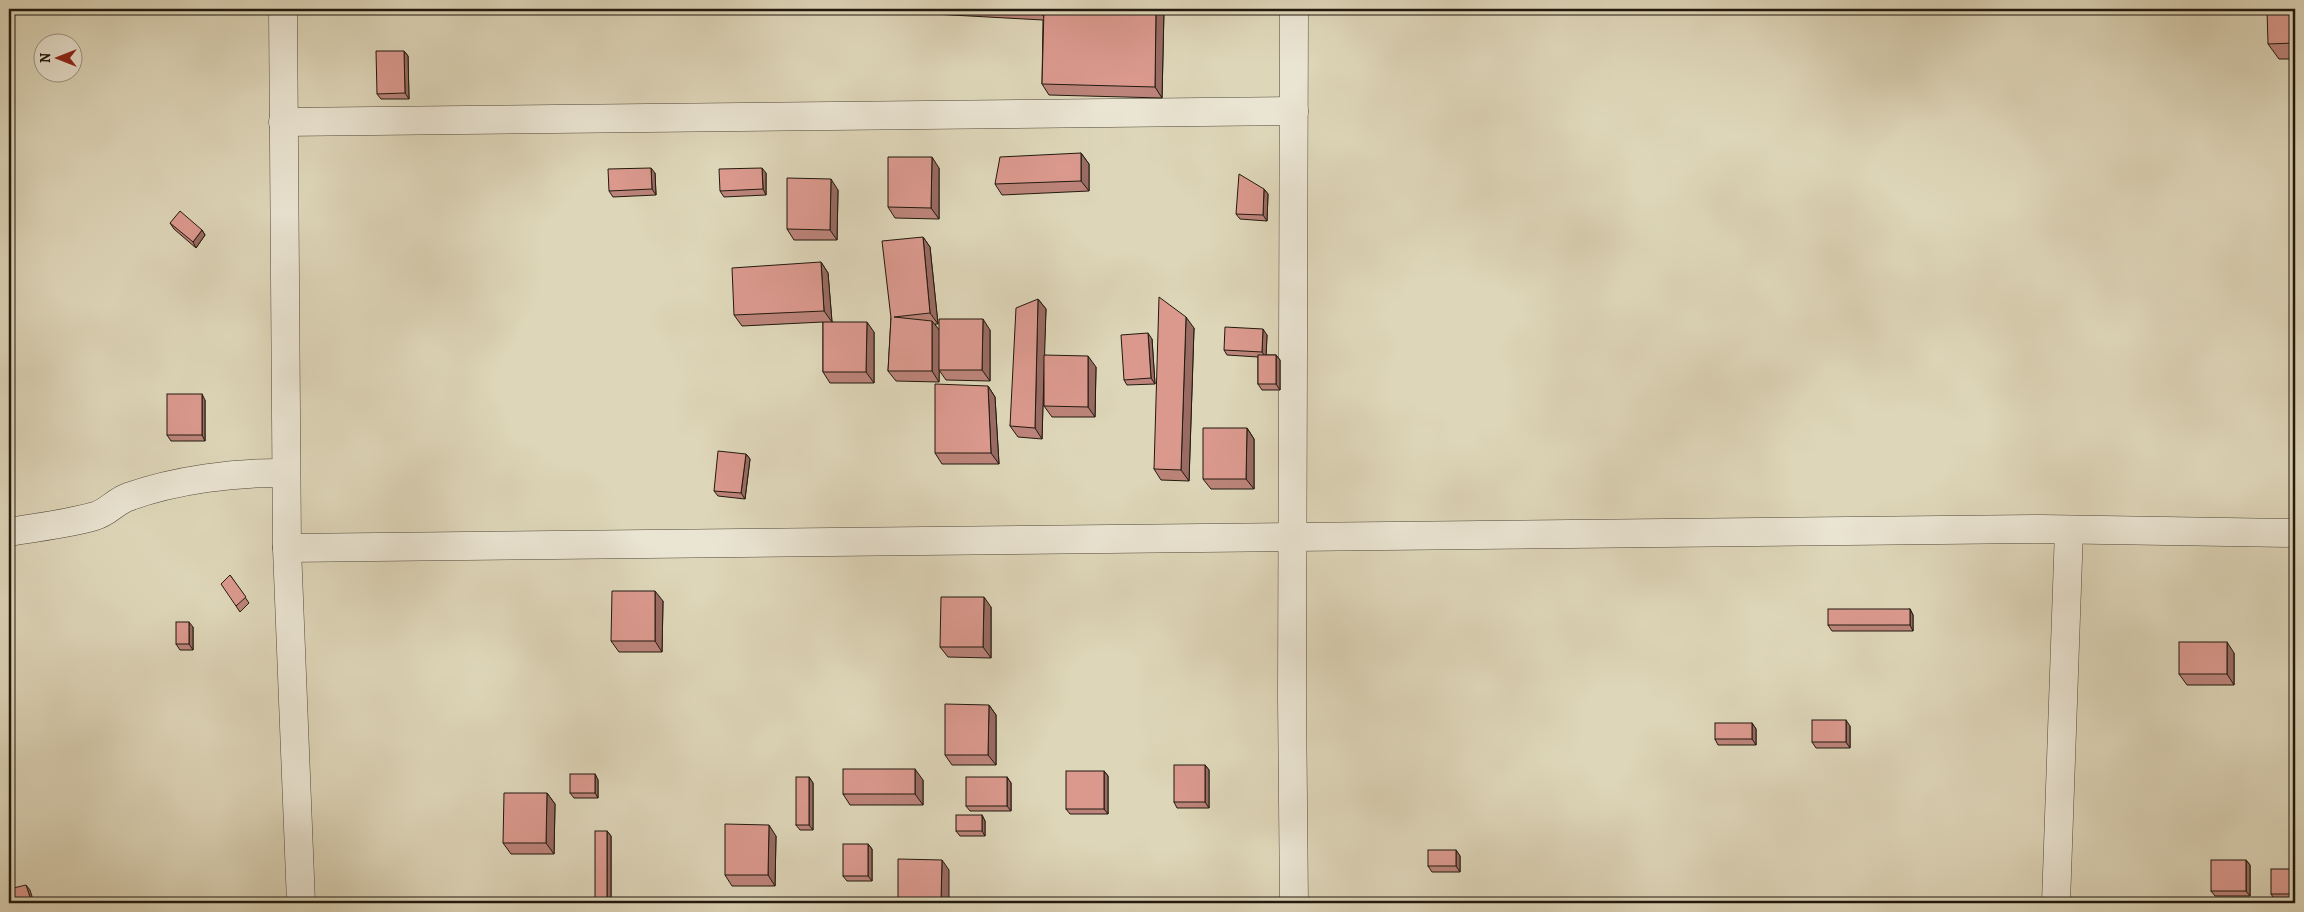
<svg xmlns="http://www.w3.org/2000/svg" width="2304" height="912" font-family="Alegreya,serif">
  <rect width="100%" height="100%" fill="#ded6b9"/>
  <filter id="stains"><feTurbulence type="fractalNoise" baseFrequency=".004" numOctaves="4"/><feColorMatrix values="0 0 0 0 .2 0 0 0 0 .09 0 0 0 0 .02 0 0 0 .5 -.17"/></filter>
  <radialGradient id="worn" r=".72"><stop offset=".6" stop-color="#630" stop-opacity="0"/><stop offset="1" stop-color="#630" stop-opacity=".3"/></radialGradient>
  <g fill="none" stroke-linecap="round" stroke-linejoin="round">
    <defs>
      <g id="minor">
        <polyline points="283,9 287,548 301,903"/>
        <polyline points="283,122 1294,111"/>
        <path d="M 9,532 C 37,527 68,524 95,516 C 107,513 116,501 128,497 C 175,480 236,472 286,473"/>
        <polyline points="287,548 2042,529 2295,533"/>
        <polyline points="1294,903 1292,699 1294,9"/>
        <polyline points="2056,903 2069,530"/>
      </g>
    </defs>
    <!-- minor casing -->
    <use href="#minor" stroke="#504839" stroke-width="29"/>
    <!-- minor -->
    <use href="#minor" stroke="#eae4d2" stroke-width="28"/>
  </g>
  <!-- wall -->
  <g fill="#bc847a" stroke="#21190e">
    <polygon points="929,9 1164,9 1162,98 1049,95 1042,84 1043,20 933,14"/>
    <polygon points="2295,9 2295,59 2279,59 2268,44"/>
    <polygon points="404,51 408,56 409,99 381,99 377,94"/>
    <polygon points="1081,153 1089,164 1089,191 1002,195 995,184"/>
    <polygon points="939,168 939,219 895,218 888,207"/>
    <polygon points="655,173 656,195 613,197 609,191"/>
    <polygon points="766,173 766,195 724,197 720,191"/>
    <polygon points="1264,189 1268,194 1267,221 1240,219 1236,214"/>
    <polygon points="838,190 837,240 794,240 787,229"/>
    <polygon points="170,223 202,230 205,235 196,248 174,229"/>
    <polygon points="923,237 930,247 938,324 935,324 939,331 990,330 990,381 946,380 939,370 939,382 896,381 888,371 891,318"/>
    <polygon points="821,262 828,273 832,322 874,332 874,383 830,383 823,372 823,322 742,326 734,315"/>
    <polygon points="1038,299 1046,309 1044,355 1096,367 1095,417 1052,417 1044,406 1044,362 1042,439 1018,437 1010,426"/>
    <polygon points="1194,328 1189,481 1161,480 1154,469"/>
    <polygon points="1267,335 1266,355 1276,355 1280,360 1280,390 1262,390 1258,384 1258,357 1227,355 1224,350"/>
    <polygon points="1152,339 1155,384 1127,385 1124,380"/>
    <polygon points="988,386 995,397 999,464 942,464 935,453"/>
    <polygon points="205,400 205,441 171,441 167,435"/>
    <polygon points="1247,428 1254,439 1254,489 1211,489 1203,479"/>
    <polygon points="746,454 750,459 745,499 718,496 714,491"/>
    <polygon points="230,575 249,603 240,612 236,606"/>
    <polygon points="663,601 662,652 619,652 611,641"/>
    <polygon points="991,607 991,658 948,657 940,647"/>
    <polygon points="1910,609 1913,615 1913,631 1832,631 1828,625"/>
    <polygon points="193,627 193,650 180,650 176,644"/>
    <polygon points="2234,653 2234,685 2187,685 2179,674"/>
    <polygon points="989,705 996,715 996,765 952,765 945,755"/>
    <polygon points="1752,723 1756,729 1756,745 1718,745 1715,739"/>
    <polygon points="1850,726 1850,748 1816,748 1812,742"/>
    <polygon points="1205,765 1209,770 1209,808 1177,808 1174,802"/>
    <polygon points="1104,771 1108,776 1108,814 1070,814 1066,809"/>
    <polygon points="595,774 598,780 598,798 574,798 570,793"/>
    <polygon points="809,777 813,783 813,830 800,830 796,825"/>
    <polygon points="1007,777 1011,783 1011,811 970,811 966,806"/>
    <polygon points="923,780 923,805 850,805 843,794"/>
    <polygon points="547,793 555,804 554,854 511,854 503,843"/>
    <polygon points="982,815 985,821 985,836 960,836 956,831"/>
    <polygon points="607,831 611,836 611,903 597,903 595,900"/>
    <polygon points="776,836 775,886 732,886 725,875"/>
    <polygon points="868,844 872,849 872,881 847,881 843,876"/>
    <polygon points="1456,850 1460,856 1460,872 1432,872 1428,866"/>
    <polygon points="2246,860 2250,865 2250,896 2215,896 2211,891"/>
    <polygon points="2295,869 2295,900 2275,900 2271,894"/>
  </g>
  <!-- shaded-wall -->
  <g fill="#996b63" stroke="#21190e">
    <polygon points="1039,9 1046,9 1046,20 1039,10"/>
    <polygon points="1156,9 1164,9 1162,98 1155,87"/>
    <polygon points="404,51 408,56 409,99 405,93"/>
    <polygon points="1081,153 1089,164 1089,191 1081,181"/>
    <polygon points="932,157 939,168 939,219 931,208"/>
    <polygon points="651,168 655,173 656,195 652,189"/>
    <polygon points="762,168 766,173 766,195 763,189"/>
    <polygon points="831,179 838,190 837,240 830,230"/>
    <polygon points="1264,189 1268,194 1267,221 1263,215"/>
    <polygon points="202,230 205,235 196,248 193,242"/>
    <polygon points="923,237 930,247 938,324 930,313"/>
    <polygon points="821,262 828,273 832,322 824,311"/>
    <polygon points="1038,299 1046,309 1042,439 1035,428"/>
    <polygon points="1186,317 1194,328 1189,481 1181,470"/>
    <polygon points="983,319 990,330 990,381 982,370"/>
    <polygon points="932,321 940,331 939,382 932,371"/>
    <polygon points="867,322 874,332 874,383 866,372"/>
    <polygon points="1263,329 1267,335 1266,358 1262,352"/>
    <polygon points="1148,333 1152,339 1155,384 1151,378"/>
    <polygon points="1276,355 1280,360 1280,390 1276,384"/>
    <polygon points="1088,356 1096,367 1095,417 1088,407"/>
    <polygon points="988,386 995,397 999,464 991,453"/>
    <polygon points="202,394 205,400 205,441 202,435"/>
    <polygon points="1247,428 1254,439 1254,489 1246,479"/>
    <polygon points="746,454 750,459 745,499 741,493"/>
    <polygon points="655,591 663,601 662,652 655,641"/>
    <polygon points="984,597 991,607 991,658 983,647"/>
    <polygon points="1910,609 1913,615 1913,631 1910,625"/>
    <polygon points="189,622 193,627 193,650 189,644"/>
    <polygon points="2227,642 2234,653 2234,685 2227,674"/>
    <polygon points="989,705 996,715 996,765 988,755"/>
    <polygon points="1846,720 1850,726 1850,748 1846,742"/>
    <polygon points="1752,723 1756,729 1756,745 1752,739"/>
    <polygon points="1205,765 1209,770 1209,808 1205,802"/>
    <polygon points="915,769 923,780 923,805 915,794"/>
    <polygon points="1104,771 1108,776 1108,814 1104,809"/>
    <polygon points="595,774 598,780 598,798 595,793"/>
    <polygon points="809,777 813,783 813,830 809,825"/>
    <polygon points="1007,777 1011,783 1011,811 1007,806"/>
    <polygon points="547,793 555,804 554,854 546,843"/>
    <polygon points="982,815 985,821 985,836 982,831"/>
    <polygon points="769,825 776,836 775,886 768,875"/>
    <polygon points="607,831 611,836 611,903 609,903 607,900"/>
    <polygon points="868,844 872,849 872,881 868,876"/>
    <polygon points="1456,850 1460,856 1460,872 1456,866"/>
    <polygon points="942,860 949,870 949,903 941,903"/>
    <polygon points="2246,860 2250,865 2250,896 2246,891"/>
    <polygon points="26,885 30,890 34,903 32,903"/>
  </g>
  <!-- building -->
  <g fill="#db998e" stroke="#21190e">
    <polygon points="1044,9 1156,9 1155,87 1042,84"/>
    <polygon points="2267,9 2295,9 2295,43 2268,44"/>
    <polygon points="376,51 404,51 405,93 377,94"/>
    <polygon points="1081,153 1081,181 995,184 1000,157"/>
    <polygon points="888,157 932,157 931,208 888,207"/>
    <polygon points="651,168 652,189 609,191 608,169"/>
    <polygon points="762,168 763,189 720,191 719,169"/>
    <polygon points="1239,174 1264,189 1263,215 1236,214"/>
    <polygon points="787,178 831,179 830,230 787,229"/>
    <polygon points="180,211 202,230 193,242 170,223"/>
    <polygon points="923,237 930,313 894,317 932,321 932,371 888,371 891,318 882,241"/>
    <polygon points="821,262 824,311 734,315 732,268"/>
    <polygon points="1159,297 1186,317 1181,470 1154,469"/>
    <polygon points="1038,299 1035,428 1010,426 1016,308"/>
    <polygon points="939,319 983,319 982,370 939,370"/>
    <polygon points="823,322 867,322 866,372 823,372"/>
    <polygon points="1225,327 1263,329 1262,352 1224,350"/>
    <polygon points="1148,333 1151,378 1124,380 1121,335"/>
    <polygon points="1044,355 1088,356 1088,407 1044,406"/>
    <rect x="1258" y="355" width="18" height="29"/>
    <polygon points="935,384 988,386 991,453 935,453"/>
    <rect x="167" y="394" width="35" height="41"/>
    <polygon points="1203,428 1247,428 1246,479 1203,479"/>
    <polygon points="718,451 746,454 741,493 714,491"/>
    <polygon points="230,575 246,597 236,606 221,584"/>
    <polygon points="612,591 655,591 655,641 611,641"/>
    <polygon points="941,597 984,597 983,647 940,647"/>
    <rect x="1828" y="609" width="82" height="16"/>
    <rect x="176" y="622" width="13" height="22"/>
    <rect x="2179" y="642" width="48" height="32"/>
    <polygon points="945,704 989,705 988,755 945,755"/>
    <rect x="1812" y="720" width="34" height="22"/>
    <rect x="1715" y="723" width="37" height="16"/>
    <rect x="1174" y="765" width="31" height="37"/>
    <rect x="843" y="769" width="72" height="25"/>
    <rect x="1066" y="771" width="38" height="38"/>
    <rect x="570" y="774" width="25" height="19"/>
    <rect x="796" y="777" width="13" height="48"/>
    <rect x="966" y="777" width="41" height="29"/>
    <polygon points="504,793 547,793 546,843 503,843"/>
    <rect x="956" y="815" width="26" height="16"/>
    <polygon points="725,824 769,825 768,875 725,875"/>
    <rect x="595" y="831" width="12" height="69"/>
    <rect x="843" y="844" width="25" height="32"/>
    <rect x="1428" y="850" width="28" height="16"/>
    <polygon points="898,859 942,860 941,903 898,903"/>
    <rect x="2211" y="860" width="35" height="31"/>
    <rect x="2271" y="869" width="24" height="25"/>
    <polygon points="26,885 32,903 9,903 9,889"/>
  </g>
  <!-- margin -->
  <rect width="2304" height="912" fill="none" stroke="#ded6b9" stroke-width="30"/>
  <rect x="10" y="10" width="2284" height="892" fill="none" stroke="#21190e" stroke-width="2.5"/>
  <rect x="15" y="15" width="2274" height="882" fill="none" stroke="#21190e"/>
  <!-- north arrow -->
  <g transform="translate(58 58) rotate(270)"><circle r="24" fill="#eae4d2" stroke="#9a9384"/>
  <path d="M0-4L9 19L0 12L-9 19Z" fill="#8f2418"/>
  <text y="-8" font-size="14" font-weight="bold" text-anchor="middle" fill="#21190e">N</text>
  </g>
  <rect width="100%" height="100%" filter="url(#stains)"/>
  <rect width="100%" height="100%" fill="url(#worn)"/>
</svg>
